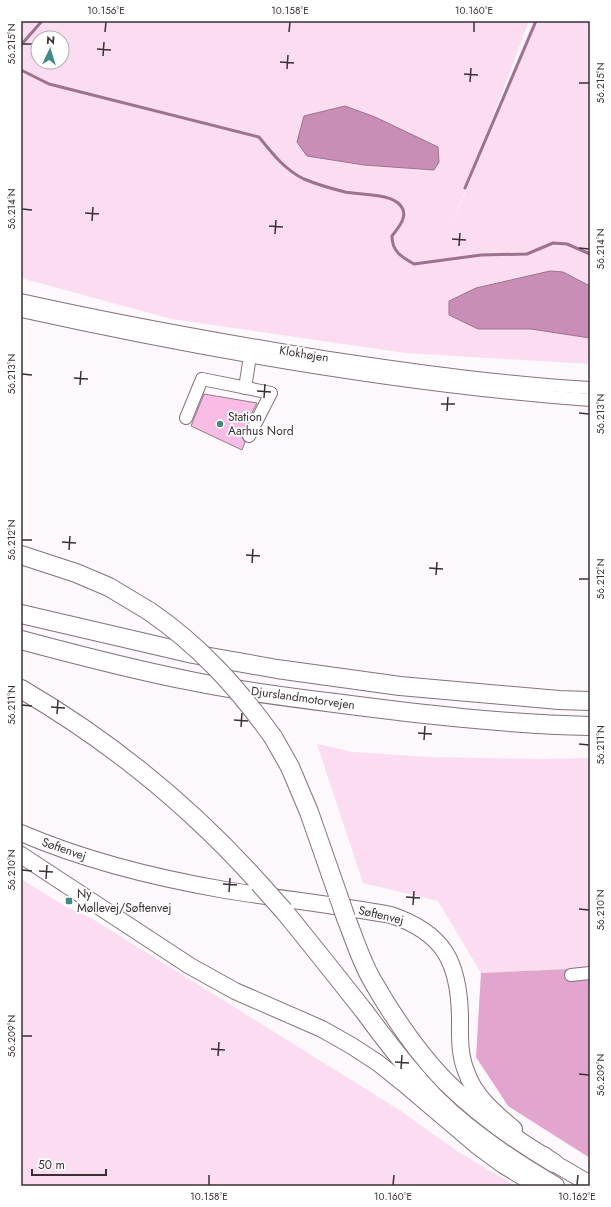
<svg xmlns="http://www.w3.org/2000/svg" width="611" height="1207" font-family="Jost,sans-serif">
  <rect width="100%" height="100%" fill="#fcf8fb"/>
  <!-- green -->
  <g fill="#fbdcf0" fill-rule="evenodd">
    <path d="M 21,21 L 529,21 L 450,230 L 533,21 L 590,21 L 590,286 L 563,272 L 550,271 L 476,288 L 449,301 L 449,314 L 478,329 L 531,329 L 590,338 L 590,364 L 406,353 L 172,319 L 21,278 ZM 38,38 L 62,38 L 62,62 L 38,62 ZM 307,156 L 434,170 L 364,165 Z"/>
    <polygon points="317,744 353,752 428,757 541,759 590,758 590,968 481,973 438,901 363,883"/>
    <polygon points="21,879 68,908 91,918 398,1109 457,1151 516,1186 21,1186"/>
  </g>
  <!-- forest -->
  <polygon fill="#e1a5ce" points="590,968 590,1158 508,1106 476,1057 481,973"/>
  <!-- water -->
  <g fill="#c88eb6" stroke="#9d728f">
    <polygon points="345,106 375,117 438,147 439,162 434,170 364,165 307,156 297,142 304,116"/>
    <polygon points="550,271 563,272 590,286 590,338 531,329 478,329 449,315 449,301 476,288"/>
  </g>
  <g fill="none" stroke-linecap="round" stroke-linejoin="round">
    <!-- stream -->
    <g stroke="#9d728f" stroke-width="3">
      <polyline points="21,45 42,21"/>
      <path d="M 21,70 L 49,84 L 259,137 C 272,153 285,170 304,179 C 316,184 333,189 345,192 C 360,195 391,193 401,206 C 409,216 398,228 392,236 C 392,252 402,257 414,264 L 481,255 L 527,254 L 553,243 L 567,244 L 590,254"/>
      <polyline points="465,188 536,21"/>
    </g>
  </g>
  <!-- building -->
  <polygon fill="#f9bce5" stroke="#927d8b" points="204,394 257,403 242,433 242,437 245,442 242,450 191,426"/>
  <g fill="none" stroke-linecap="round" stroke-linejoin="round">
    <defs>
      <g id="minor">
        <path d="M 21,300 C 124,323 225,341 329,358 C 416,371 503,383 590,388"/>
        <path d="M 21,311 C 207,352 400,386 590,400"/>
        <polyline points="245,388 250,356"/>
        <polyline points="186,418 202,379 271,393 249,436"/>
        <polyline points="571,975 590,973"/>
      </g>
      <g id="major">
        <path d="M 21,833 C 86,861 156,878 225,890 C 280,899 336,905 391,915 C 444,933 459,962 460,1017 C 460,1035 459,1054 466,1071 C 474,1096 495,1113 514,1129"/>
        <polyline points="21,855 190,966 235,991 322,1029 352,1046 378,1063 403,1083 476,1145 503,1165 531,1182"/>
        <polyline points="544,1155 554,1163 590,1184"/>
      </g>
      <g id="highway">
        <polyline points="21,555 76,573 109,587 149,611"/>
        <polyline points="21,614 193,654 277,669 400,686 559,700 590,701"/>
        <path d="M 21,640 C 77,655 134,670 191,681 C 238,691 287,697 335,703 C 419,714 504,724 590,726"/>
        <path d="M 21,689 C 110,741 190,806 259,883"/>
        <polyline points="273,737 290,767 309,812 338,895"/>
        <path d="M 284,911 C 311,944 337,977 364,1011 C 386,1041 409,1071 435,1098 C 470,1133 512,1161 555,1186"/>
        <path d="M 346,918 C 354,938 361,961 372,980 C 392,1015 416,1051 445,1081 C 477,1113 515,1140 554,1163"/>
      </g>
    </defs>
    <!-- minor casing -->
    <use href="#minor" stroke="#85707e" stroke-width="14"/>
    <!-- major casing -->
    <use href="#major" stroke="#85707e" stroke-width="18"/>
    <!-- highway casing -->
    <use href="#highway" stroke="#85707e" stroke-width="20"/>
    <!-- minor -->
    <use href="#minor" stroke="#fff" stroke-width="12"/>
    <!-- major -->
    <use href="#major" stroke="#fff" stroke-width="16"/>
    <!-- highway -->
    <use href="#highway" stroke="#fff" stroke-width="18"/>
    <defs>
      <g id="highway-bridge">
        <path d="M 149,611 C 200,646 237,687 273,737"/>
        <polyline points="259,883 284,911"/>
        <polyline points="338,895 346,918"/>
      </g>
    </defs>
    <!-- highway-bridge casing -->
    <use href="#highway-bridge" stroke="#85707e" stroke-width="20" stroke-linecap="butt"/>
    <!-- highway-bridge -->
    <use href="#highway-bridge" stroke="#fff" stroke-width="18"/>
  </g>
  <!-- ticks -->
  <path fill="none" stroke="#392f35" stroke-width="1.5" d="M 105,32 L 106,22M 289,32 L 290,22M 474,32 L 474,22M 22,44 L 32,44M 97,49 L 111,50M 103,56 L 104,42M 280,62 L 294,63M 287,69 L 288,55M 464,74 L 478,75M 470,82 L 471,68M 579,83 L 589,83M 22,209 L 32,210M 85,213 L 99,214M 92,221 L 93,207M 269,226 L 283,227M 275,234 L 276,220M 452,239 L 466,240M 459,246 L 460,233M 579,248 L 589,249M 22,374 L 32,375M 74,378 L 88,379M 80,385 L 81,371M 257,391 L 271,392M 264,398 L 265,384M 441,404 L 455,404M 447,411 L 448,397M 579,413 L 589,414M 22,540 L 32,540M 62,542 L 76,543M 69,550 L 70,536M 246,555 L 260,556M 252,563 L 253,549M 429,568 L 443,569M 436,575 L 437,562M 579,579 L 589,579M 22,705 L 32,706M 51,707 L 65,708M 57,714 L 58,700M 234,720 L 248,721M 241,727 L 242,713M 418,733 L 432,734M 424,740 L 425,726M 579,744 L 589,745M 22,870 L 32,871M 39,871 L 53,872M 46,879 L 47,865M 223,884 L 237,885M 229,892 L 230,878M 406,897 L 420,898M 413,905 L 414,891M 579,909 L 589,910M 22,1036 L 32,1036M 211,1049 L 225,1050M 218,1056 L 219,1042M 395,1062 L 409,1063M 401,1069 L 402,1055M 579,1074 L 589,1075M 209,1185 L 209,1175M 393,1185 L 394,1175M 577,1185 L 578,1175"/>
  <!-- markers -->
  <g fill="#438a84" stroke="#fff" stroke-width="1.5">
    <circle cx="220" cy="424" r="4"/>
    <rect x="65" y="897" width="8" height="8" rx="2"/>
  </g>
  <g text-anchor="middle" dominant-baseline="central" stroke-width="3.5" stroke-linejoin="round" paint-order="stroke">
    <!-- street labels -->
    <g font-size="12" fill="#392f35" stroke="#fff">
      <text transform="translate(304 354) rotate(9)">Klokhøjen</text>
      <text transform="translate(303 698) rotate(8)">Djurslandmotorvejen</text>
      <text transform="translate(64 849) rotate(19)">Søftenvej</text>
      <text transform="translate(381 915) rotate(13)">Søftenvej</text>
    </g>
    <!-- poi labels -->
    <g font-size="12" fill="#392f35" stroke="#fff" text-anchor="start">
      <text x="228" y="417">Station<tspan x="228" dy="14">Aarhus Nord</tspan></text>
      <text x="77" y="894">Ny<tspan x="77" dy="14">Møllevej/Søftenvej</tspan></text>
    </g>
  </g>
  <!-- border -->
  <rect width="611" height="1207" fill="none" stroke="#ffffff" stroke-width="44"/>
  <!-- north arrow -->
  <g transform="translate(50 50) rotate(4)"><circle r="19" fill="#ffffff" stroke="#b0acae"/>
  <path d="M0-3L7 15L0 10L-7 15Z" fill="#438a84"/>
  <text y="-6" font-size="11" font-weight="bold" text-anchor="middle" fill="#392f35">N</text>
  </g>
  <!-- scale -->
  <path d="M32 1169v6h74v-6" fill="none" stroke="#392f35" stroke-width="2"/>
  <text x="38" y="1169" font-size="12" fill="#392f35" stroke="#ffffff" stroke-width="3" paint-order="stroke">50 m</text>
  <rect x="22" y="22" width="567" height="1163" fill="none" stroke="#392f35" stroke-width="1.5"/>
  <g font-size="10" text-anchor="middle" fill="#392f35">
    <text x="106" y="14">10.156°E</text>
    <text x="290" y="14">10.158°E</text>
    <text x="474" y="14">10.160°E</text>
    <text transform="translate(11 44) rotate(-90)" y="4">56.215°N</text>
    <text transform="translate(600 83) rotate(-90)" y="4">56.215°N</text>
    <text transform="translate(11 209) rotate(-90)" y="4">56.214°N</text>
    <text transform="translate(600 249) rotate(-90)" y="4">56.214°N</text>
    <text transform="translate(11 374) rotate(-90)" y="4">56.213°N</text>
    <text transform="translate(600 414) rotate(-90)" y="4">56.213°N</text>
    <text transform="translate(11 540) rotate(-90)" y="4">56.212°N</text>
    <text transform="translate(600 579) rotate(-90)" y="4">56.212°N</text>
    <text transform="translate(11 705) rotate(-90)" y="4">56.211°N</text>
    <text transform="translate(600 745) rotate(-90)" y="4">56.211°N</text>
    <text transform="translate(11 870) rotate(-90)" y="4">56.210°N</text>
    <text transform="translate(600 910) rotate(-90)" y="4">56.210°N</text>
    <text transform="translate(11 1036) rotate(-90)" y="4">56.209°N</text>
    <text transform="translate(600 1075) rotate(-90)" y="4">56.209°N</text>
    <text x="209" y="1200">10.158°E</text>
    <text x="393" y="1200">10.160°E</text>
    <text x="577" y="1200">10.162°E</text>
  </g>
</svg>
